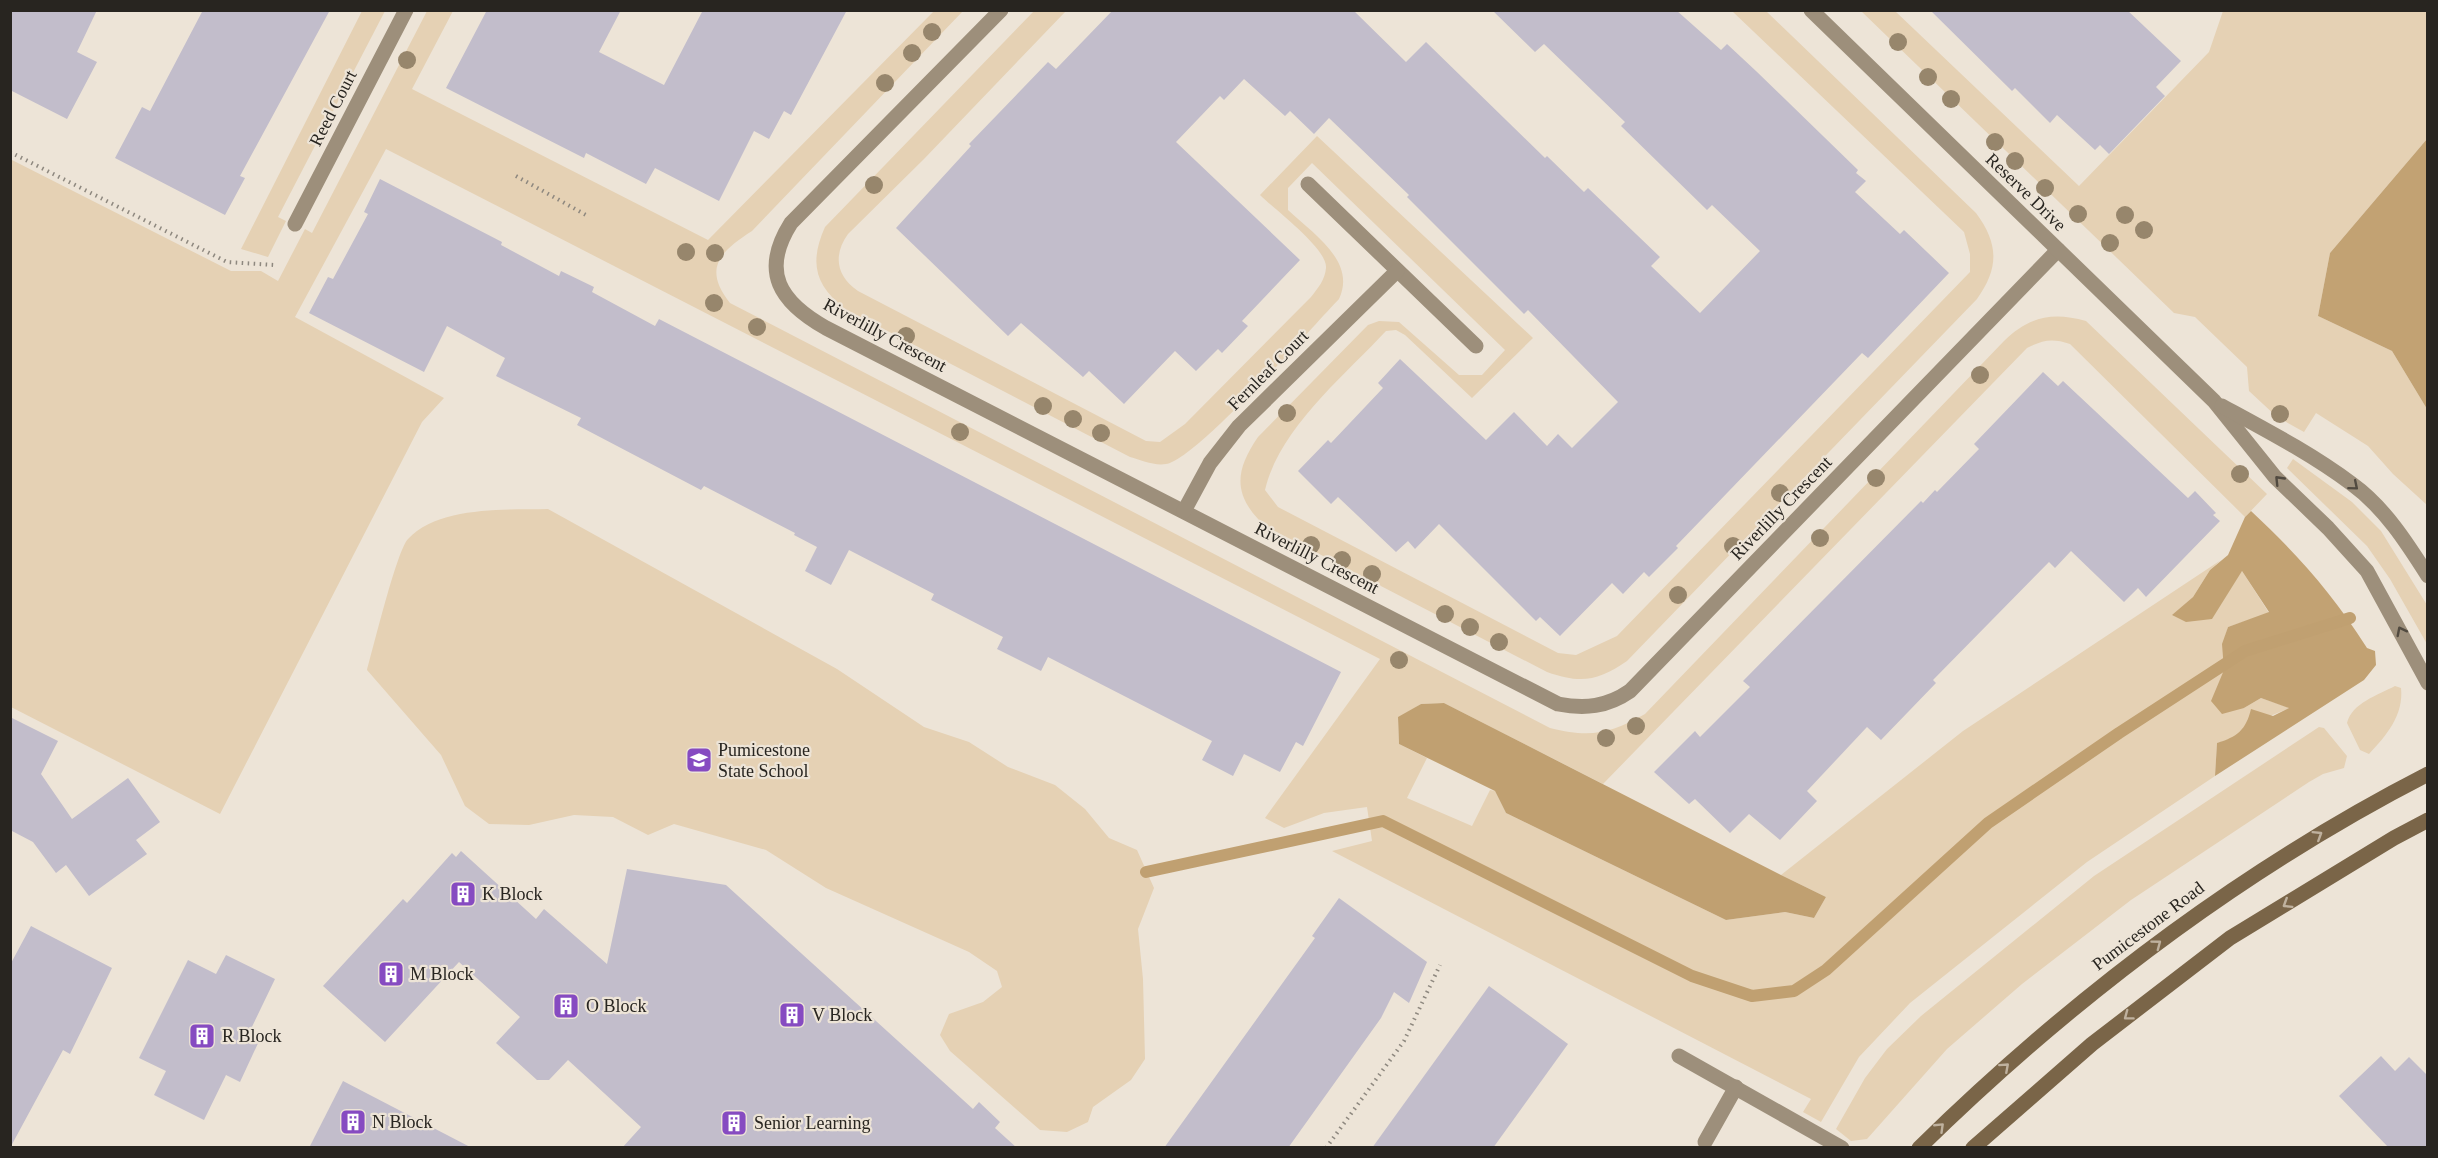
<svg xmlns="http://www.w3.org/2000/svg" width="2438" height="1158" font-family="'Times New Roman',serif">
  <rect width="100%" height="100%" fill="#ede4d7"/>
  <!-- green -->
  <g fill="#e5d1b4">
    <polygon points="362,11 385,11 278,217 286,221 268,257 241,249"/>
    <path d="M 427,11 L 453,11 L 412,89 L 708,240 L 934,11 L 963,11 L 752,231 C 721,251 702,268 730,303 L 1550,728 C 1590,738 1610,734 1645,714 L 2004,341 C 2029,316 2053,312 2086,321 L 2267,494 L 2245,517 L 2070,344 C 2052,338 2043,340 2027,348 L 1603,784 L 1444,703 L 1421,704 L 1398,718 L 1399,744 L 1427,758 L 1407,798 L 1472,826 L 1490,790 L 1495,791 L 1506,813 L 1726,920 L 1785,912 L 1814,918 L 1826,897 L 1781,875 L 1963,731 L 2221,560 L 2210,570 L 2193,597 L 2173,615 L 2242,571 L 2269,613 L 2228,627 C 2216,662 2228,678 2244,708 L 2261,698 L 2290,708 L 2248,725 L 2235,738 L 2217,743 L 2215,776 L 2087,862 L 1910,1003 L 1859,1057 L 1821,1122 L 1803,1112 L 1811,1099 L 1332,851 L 1372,841 L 1367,807 L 1324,813 L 1284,828 L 1265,818 L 1380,659 L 386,149 L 295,317 L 444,398 L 422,422 L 220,814 L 11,707 L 10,159 L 231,271 L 261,271 L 278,281 L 305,229 L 312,233 Z"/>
    <path d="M 1034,11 L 1066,11 L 924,159 L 848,234 C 833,255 836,276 858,291 L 1146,441 L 1160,442 L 1185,424 L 1311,297 C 1318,288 1325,280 1326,268 C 1328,249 1274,209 1260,195 L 1317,136 L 1533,338 L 1472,398 L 1405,335 L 1396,330 L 1386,331 C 1345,375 1279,429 1265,490 L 1278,507 L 1558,653 L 1576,655 L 1617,636 L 1970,272 L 1970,254 L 1964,232 L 1732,11 L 1766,11 L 1976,213 C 1999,244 1999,268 1977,299 L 1627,661 C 1598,681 1581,684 1547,672 L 1265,526 C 1233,496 1234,472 1258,437 L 1368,325 L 1379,321 L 1399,322 L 1459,375 L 1482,375 L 1505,350 L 1312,163 L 1288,188 L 1288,210 C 1312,233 1357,261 1339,299 C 1312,327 1195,461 1166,464 C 1154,466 1141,460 1130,457 L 845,309 C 815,285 809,263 825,227 Z"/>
    <polygon points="1861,11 1895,11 2079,186 2209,52 2223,11 2427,11 2427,139 2330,253 2318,316 2392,351 2427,409 2427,505 2393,474 2368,446 2316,413 2304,432 2277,417 2249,391 2247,367 2195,317 2174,313"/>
    <polygon points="2293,459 2352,502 2381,531 2427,605 2427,644 2390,579 2367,546 2287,468"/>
    <path d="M 548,509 L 837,669 L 924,727 L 969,742 L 1008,767 L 1055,785 L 1085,809 L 1109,838 L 1137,850 L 1154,888 L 1138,929 L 1143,979 L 1145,1059 L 1131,1080 L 1093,1107 L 1088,1122 L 1067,1132 L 1040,1130 L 950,1051 L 940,1035 L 949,1014 L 983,1002 L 1002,987 L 997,971 L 969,952 L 826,888 L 766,850 L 674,824 L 648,835 L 613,817 L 574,815 L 529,825 L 489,824 L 465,806 L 441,755 L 367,670 C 373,649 397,550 408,539 C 439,506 505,510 548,509 Z"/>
    <path d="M 2395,686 L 2401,688 C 2404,715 2386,736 2369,754 L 2360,750 L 2347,723 C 2352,703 2378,695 2395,686 Z"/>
    <polygon points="2319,727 2324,728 2347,756 2344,768 2323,774 2309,782 2131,900 2022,984 1947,1049 1867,1139 1851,1141 1836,1129 1865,1078 1887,1049 1921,1016 2094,876"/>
  </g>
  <!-- forest -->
  <g fill="#c2a273">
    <polygon points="2427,139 2427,409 2392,351 2318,316 2330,253"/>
    <path d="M 2251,511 C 2298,555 2332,593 2367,648 L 2375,651 L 2376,665 L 2364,680 L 2215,776 L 2217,743 C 2237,737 2246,730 2251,709 L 2273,716 L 2289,708 L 2261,698 L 2244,708 L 2222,714 L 2211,701 L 2224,670 L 2222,644 L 2228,627 L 2269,612 L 2242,571 L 2212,619 L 2186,622 L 2172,615 L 2193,597 L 2210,570 L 2228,555 L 2245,517 Z"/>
  </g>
  <!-- water -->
  <polygon fill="#c0a071" points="1444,703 1781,875 1826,897 1814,918 1785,912 1726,920 1506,813 1495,791 1399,744 1398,717 1421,704"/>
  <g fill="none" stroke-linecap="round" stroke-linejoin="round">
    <!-- stream -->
    <polyline stroke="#c0a071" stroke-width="12" points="1146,872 1383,821 1692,976 1752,996 1794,991 1826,970 1988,823 2119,733 2245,651 2350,618"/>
  </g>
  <!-- building -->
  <g fill="#c2bdcb">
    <polygon points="10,10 97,10 77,52 97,62 67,119 10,90"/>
    <polygon points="203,10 330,10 240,176 245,178 225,215 115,158 142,107 150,111"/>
    <polygon points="487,10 621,10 599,52 664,85 703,10 847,10 791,115 784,111 769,139 754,131 719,201 655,168 646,184 586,153 584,158 446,88"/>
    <polygon points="1113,10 1353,10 1406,62 1426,42 1545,158 1547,156 1584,192 1588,188 1660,257 1651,266 1700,313 1760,251 1712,205 1707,210 1621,126 1625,122 1544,44 1535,52 1492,10 1676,10 1721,50 1727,44 1756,71 1858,170 1856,173 1866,181 1855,192 1900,234 1904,230 1949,273 1868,358 1862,353 1676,546 1678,548 1649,577 1644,572 1623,594 1612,583 1560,636 1540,617 1536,621 1439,524 1415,549 1408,541 1396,552 1338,497 1331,504 1298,471 1328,440 1331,443 1383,388 1378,383 1400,359 1486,440 1514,412 1547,446 1558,434 1572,448 1618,402 1528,310 1524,314 1407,197 1409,195 1329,118 1314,134 1290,111 1285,116 1244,79 1224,100 1220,96 1176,142 1300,260 1242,321 1248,326 1222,353 1218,349 1196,371 1175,351 1124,404 1089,371 1083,377 1021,323 1008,336 896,228 971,146 969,144 1048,62 1056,69"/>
    <polygon points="1930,10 2127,10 2181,61 2156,87 2165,96 2109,154 2100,145 2095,150 2057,115 2050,123 2015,88 2012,91"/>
    <polygon points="380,179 502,242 501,245 559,276 561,271 594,287 592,292 655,326 659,319 1341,672 1303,746 1296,742 1280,772 1244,754 1233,776 1202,760 1212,741 1048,657 1041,671 997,649 1003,637 931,600 934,594 849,550 831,585 805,571 817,547 794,535 795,533 704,486 701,490 577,425 581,418 496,376 505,358 447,326 424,372 309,313 328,277 333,279 368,214 364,212"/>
    <polygon points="2043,372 2058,386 2063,381 2188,498 2195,491 2216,513 2213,515 2220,521 2146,597 2138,588 2124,602 2071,551 2055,568 2049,562 1933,680 1936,683 1881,740 1867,727 1807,791 1817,801 1780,840 1749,814 1730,833 1695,799 1689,804 1654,772 1695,731 1700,737 1750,687 1743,681 1921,501 1923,503 1935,490 1937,492 1979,449 1974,444"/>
    <polygon points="10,717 58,741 41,774 72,819 128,778 160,822 136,840 147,854 89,896 66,865 56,873 33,842 12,831 10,834"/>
    <polygon points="461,851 536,919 544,909 607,964 627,869 726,885 973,1109 979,1102 1000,1122 995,1128 1017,1148 622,1148 641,1127 568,1060 549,1080 537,1080 496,1043 520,1017 459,962 385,1042 323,986 403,899 407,903 452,853 456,857"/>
    <polygon points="1339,898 1427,962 1409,1003 1394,992 1381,1018 1288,1148 1164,1148 1315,938 1312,936"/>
    <polygon points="31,926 112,968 70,1054 63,1050 10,1148 10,965"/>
    <polygon points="226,955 275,979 249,1033 260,1039 240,1082 226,1075 204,1120 154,1095 166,1071 139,1058 188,960 216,974"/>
    <polygon points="1489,986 1568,1044 1493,1148 1372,1148"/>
    <polygon points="2381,1056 2395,1071 2409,1057 2427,1075 2427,1148 2389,1148 2339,1096"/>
    <polygon points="343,1081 472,1148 309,1148"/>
  </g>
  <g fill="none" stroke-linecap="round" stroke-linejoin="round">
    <!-- path -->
    <g stroke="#8e887f" stroke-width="4" stroke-dasharray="1.5 4.5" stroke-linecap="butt">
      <polyline points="10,152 227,262 275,265"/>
      <polyline points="516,176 586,215"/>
      <polyline points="1326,1148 1404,1041 1440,965"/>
    </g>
    <!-- service -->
    <g stroke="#9d8f7b" stroke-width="15">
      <polyline points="1679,1056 1842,1148"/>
      <polyline points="1705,1142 1736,1087"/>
    </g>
    <!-- minor -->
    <g stroke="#9d8f7b" stroke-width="15">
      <path d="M 1001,10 L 791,223 C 760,272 780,302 826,328 L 1558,704 C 1585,709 1607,707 1630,691 L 2058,250"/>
      <polyline points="1811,10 2214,401 2275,477 2328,528 2367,571 2428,683"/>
      <polyline points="1308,184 1476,346"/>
      <polyline points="295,224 406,10"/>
      <path d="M 2222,406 C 2266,430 2312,454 2352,484 C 2384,507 2407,543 2428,576"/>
      <polyline points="1184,511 1210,463 1239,426 1397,271"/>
    </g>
    <!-- secondary -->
    <g stroke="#7a6548" stroke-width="15">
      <path d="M 1919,1148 C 2070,1000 2239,871 2428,774"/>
      <polyline points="1973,1148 2092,1044 2230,938 2394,838 2428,820"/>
    </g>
  </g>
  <!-- trees -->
  <g fill="#97866c">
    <circle cx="932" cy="32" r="9"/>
    <circle cx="1898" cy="42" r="9"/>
    <circle cx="912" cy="53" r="9"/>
    <circle cx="407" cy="60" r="9"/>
    <circle cx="1928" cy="77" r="9"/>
    <circle cx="885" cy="83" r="9"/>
    <circle cx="1951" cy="99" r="9"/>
    <circle cx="1995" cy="142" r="9"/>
    <circle cx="2015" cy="161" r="9"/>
    <circle cx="874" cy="185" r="9"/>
    <circle cx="2045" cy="188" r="9"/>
    <circle cx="2078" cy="214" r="9"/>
    <circle cx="2125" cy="215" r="9"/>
    <circle cx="2144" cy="230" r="9"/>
    <circle cx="2110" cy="243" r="9"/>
    <circle cx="686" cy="252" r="9"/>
    <circle cx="715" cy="253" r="9"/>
    <circle cx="714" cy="303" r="9"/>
    <circle cx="757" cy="327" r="9"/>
    <circle cx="906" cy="336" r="9"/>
    <circle cx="1980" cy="375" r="9"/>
    <circle cx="1043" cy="406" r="9"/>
    <circle cx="1287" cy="413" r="9"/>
    <circle cx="2280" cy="414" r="9"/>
    <circle cx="1073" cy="419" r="9"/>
    <circle cx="960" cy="432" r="9"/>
    <circle cx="1101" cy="433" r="9"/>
    <circle cx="2240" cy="474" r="9"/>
    <circle cx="1876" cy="478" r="9"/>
    <circle cx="1780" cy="493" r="9"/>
    <circle cx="1820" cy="538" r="9"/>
    <circle cx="1311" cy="545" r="9"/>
    <circle cx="1733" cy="546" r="9"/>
    <circle cx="1342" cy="560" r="9"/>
    <circle cx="1372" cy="574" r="9"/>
    <circle cx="1678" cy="595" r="9"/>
    <circle cx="1445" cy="614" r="9"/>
    <circle cx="1470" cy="627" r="9"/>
    <circle cx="1499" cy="642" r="9"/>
    <circle cx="1399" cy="660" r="9"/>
    <circle cx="1636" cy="726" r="9"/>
    <circle cx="1606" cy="738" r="9"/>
  </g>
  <!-- one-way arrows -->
  <defs><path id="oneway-chevron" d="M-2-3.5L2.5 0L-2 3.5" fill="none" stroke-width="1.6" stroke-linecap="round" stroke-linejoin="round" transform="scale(1.5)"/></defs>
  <g stroke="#514a40">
    <use href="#oneway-chevron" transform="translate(2279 480) rotate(-134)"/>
    <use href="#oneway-chevron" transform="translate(2354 486) rotate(40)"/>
    <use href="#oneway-chevron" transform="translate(2401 631) rotate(-117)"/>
  </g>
  <g stroke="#bfb19e">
    <use href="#oneway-chevron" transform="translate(2318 835) rotate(-32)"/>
    <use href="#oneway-chevron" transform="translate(2287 904) rotate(148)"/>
    <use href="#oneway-chevron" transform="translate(2157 944) rotate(-37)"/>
    <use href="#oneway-chevron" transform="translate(2128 1016) rotate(143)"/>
    <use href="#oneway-chevron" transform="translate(2005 1067) rotate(-42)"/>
    <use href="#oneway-chevron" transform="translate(1940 1127) rotate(-44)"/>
  </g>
  <!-- icons -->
  <defs>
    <symbol id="school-square" viewBox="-11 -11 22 22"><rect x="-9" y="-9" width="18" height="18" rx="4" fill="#864bc1" stroke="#ede4d7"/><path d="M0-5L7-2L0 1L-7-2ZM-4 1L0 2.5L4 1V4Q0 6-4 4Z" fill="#fff"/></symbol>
    <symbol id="building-square" viewBox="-11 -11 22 22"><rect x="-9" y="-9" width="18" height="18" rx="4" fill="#864bc1" stroke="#ede4d7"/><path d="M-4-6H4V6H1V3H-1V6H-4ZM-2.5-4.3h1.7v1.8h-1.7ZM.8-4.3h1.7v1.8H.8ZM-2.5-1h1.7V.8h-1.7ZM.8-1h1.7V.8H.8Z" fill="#fff"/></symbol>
  </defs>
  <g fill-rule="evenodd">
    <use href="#school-square" x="684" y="745" width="30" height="30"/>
    <use href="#building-square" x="448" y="879" width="30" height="30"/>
    <use href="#building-square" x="376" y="959" width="30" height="30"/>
    <use href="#building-square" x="551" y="991" width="30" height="30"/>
    <use href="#building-square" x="777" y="1000" width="30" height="30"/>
    <use href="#building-square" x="187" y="1021" width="30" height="30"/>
    <use href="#building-square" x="338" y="1107" width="30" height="30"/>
    <use href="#building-square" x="719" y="1108" width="30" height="30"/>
  </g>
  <g text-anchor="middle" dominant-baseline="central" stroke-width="4.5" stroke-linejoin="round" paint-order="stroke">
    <!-- street labels -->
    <g font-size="18" fill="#282520" stroke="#ede4d7">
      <text transform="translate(333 108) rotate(-63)">Reed Court</text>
      <text transform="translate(2026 192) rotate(44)">Reserve Drive</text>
      <text transform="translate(885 335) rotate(28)">Riverlilly Crescent</text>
      <text transform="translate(1268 370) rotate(-45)">Fernleaf Court</text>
      <text transform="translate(1781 508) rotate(-46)">Riverlilly Crescent</text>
      <text transform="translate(1317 558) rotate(27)">Riverlilly Crescent</text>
      <text transform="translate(2148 926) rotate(-37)">Pumicestone Road</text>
    </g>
    <!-- poi labels -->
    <g font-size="18" fill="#282520" stroke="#ede4d7" text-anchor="start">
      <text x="718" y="750">Pumicestone<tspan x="718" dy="21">State School</tspan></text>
      <text x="482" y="894">K Block</text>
      <text x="410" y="974">M Block</text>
      <text x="586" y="1006">O Block</text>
      <text x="812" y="1015">V Block</text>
      <text x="222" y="1036">R Block</text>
      <text x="372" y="1122">N Block</text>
      <text x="754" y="1123">Senior Learning</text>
    </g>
  </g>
  <!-- border -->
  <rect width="2438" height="1158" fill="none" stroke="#282520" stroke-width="24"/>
</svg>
